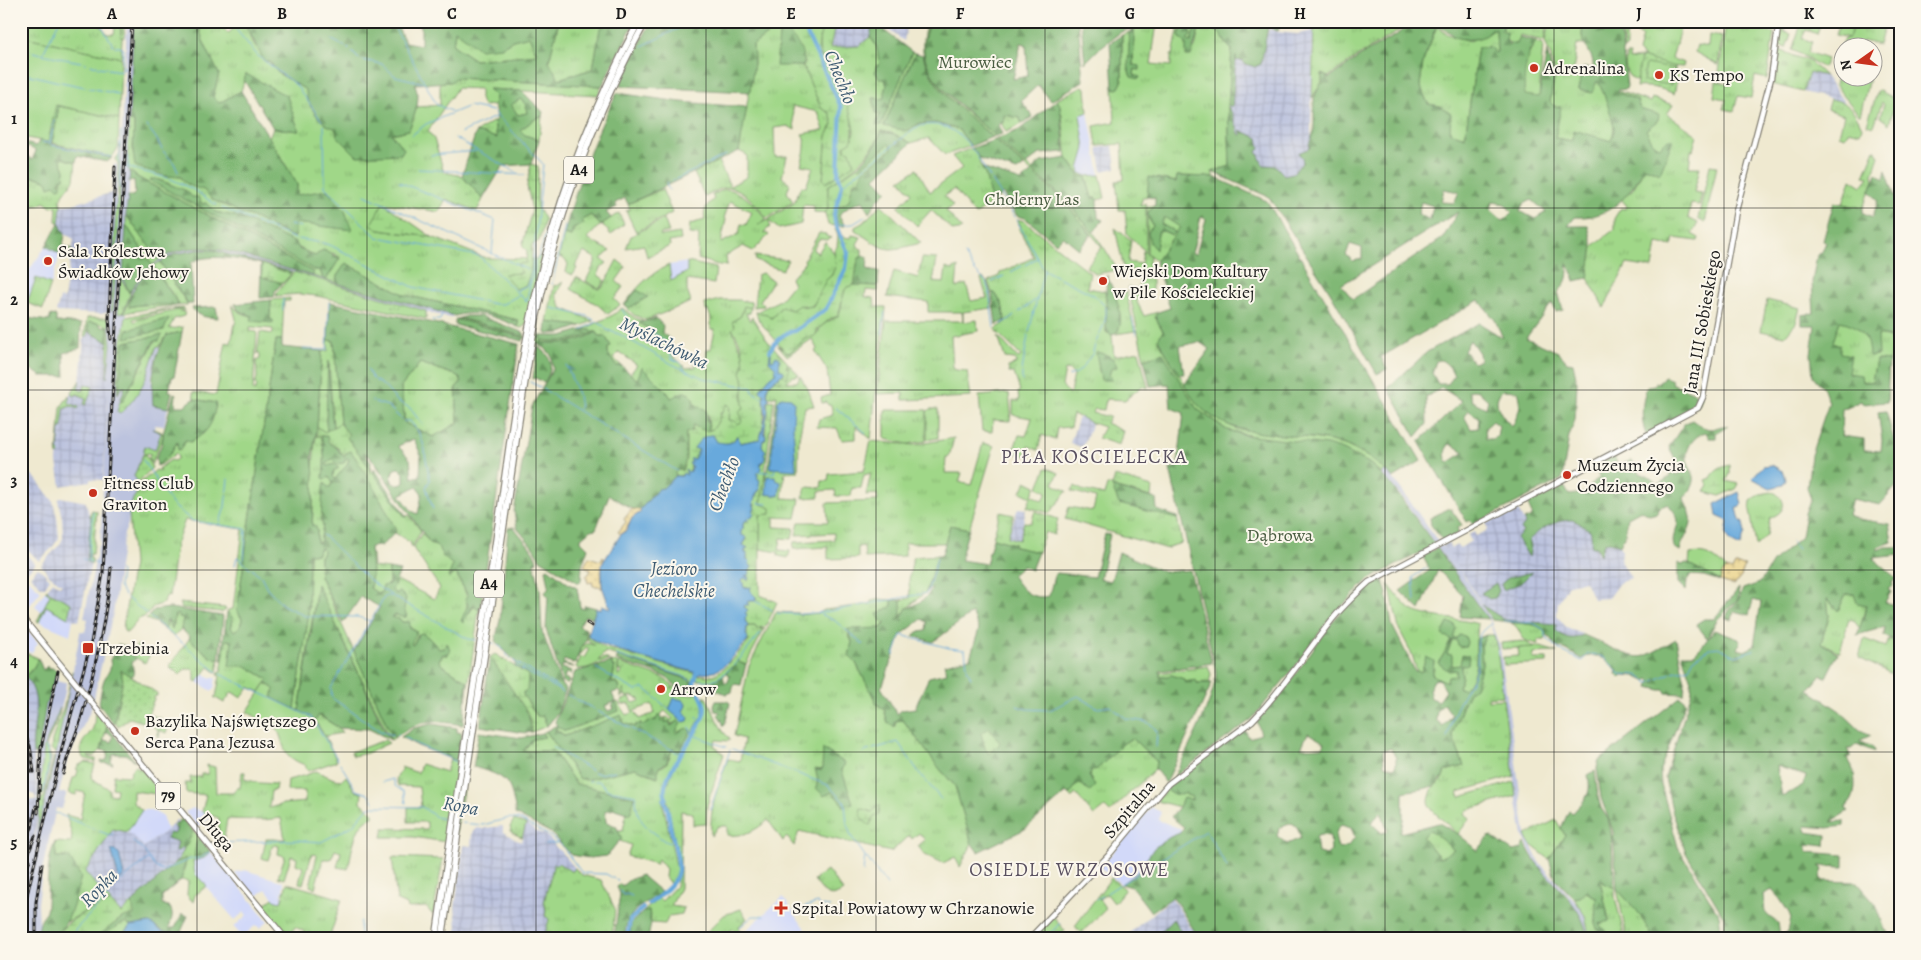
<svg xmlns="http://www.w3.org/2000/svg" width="1921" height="960" font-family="Alegreya,serif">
  <defs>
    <pattern id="industrial-grid" width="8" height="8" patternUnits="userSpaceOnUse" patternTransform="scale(1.25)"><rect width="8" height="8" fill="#bcc3de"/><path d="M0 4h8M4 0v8" fill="none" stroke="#a1a7be"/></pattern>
    <pattern id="grass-tufts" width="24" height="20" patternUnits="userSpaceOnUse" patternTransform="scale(1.25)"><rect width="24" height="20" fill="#a0d788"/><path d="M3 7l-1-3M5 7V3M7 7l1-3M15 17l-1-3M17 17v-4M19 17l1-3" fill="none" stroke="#89b875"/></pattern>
    <pattern id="forest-firs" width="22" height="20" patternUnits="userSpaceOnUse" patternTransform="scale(1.25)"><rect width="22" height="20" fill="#80b874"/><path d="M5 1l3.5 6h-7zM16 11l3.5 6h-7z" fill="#68955e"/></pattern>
    <pattern id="wetland-marsh" width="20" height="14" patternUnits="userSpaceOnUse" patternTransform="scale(1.25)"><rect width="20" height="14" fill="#a0d788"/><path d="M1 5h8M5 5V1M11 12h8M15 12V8" fill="none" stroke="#89b875"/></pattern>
    <pattern id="sand-dots" width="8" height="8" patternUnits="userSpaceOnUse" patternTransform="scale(1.25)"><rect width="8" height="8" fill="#eeda9e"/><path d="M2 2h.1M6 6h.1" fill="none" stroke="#ccba88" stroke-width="1.8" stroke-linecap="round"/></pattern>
    <pattern id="cemetery-stones" width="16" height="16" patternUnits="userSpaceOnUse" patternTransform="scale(1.25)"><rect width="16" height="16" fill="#a0d788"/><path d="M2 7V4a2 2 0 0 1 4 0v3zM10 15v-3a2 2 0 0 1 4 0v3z" fill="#89b875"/></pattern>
    <pattern id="park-dots" width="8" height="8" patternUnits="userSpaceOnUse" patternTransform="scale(1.25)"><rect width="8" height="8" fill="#a0d788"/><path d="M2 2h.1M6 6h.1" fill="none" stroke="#89b875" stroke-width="1.8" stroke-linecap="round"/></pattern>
  </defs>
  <rect width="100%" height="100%" fill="#fbf7ec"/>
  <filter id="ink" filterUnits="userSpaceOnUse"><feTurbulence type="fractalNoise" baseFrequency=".02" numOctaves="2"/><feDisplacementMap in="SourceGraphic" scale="10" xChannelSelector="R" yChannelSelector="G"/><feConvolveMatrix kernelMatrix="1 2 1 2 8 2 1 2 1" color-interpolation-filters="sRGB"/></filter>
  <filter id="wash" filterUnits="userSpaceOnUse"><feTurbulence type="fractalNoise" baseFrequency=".0096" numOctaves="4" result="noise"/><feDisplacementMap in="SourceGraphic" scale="20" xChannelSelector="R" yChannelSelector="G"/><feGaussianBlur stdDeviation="1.12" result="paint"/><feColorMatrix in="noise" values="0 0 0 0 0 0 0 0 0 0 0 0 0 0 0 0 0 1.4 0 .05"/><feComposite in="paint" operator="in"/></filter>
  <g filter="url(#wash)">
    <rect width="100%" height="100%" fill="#efe9d0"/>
    <!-- built -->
    <g fill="#d2d9f9">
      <polygon points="1088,112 1100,175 1088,176 1080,173 1079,169 1085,148 1080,114"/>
      <polygon points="46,246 60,254 51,284 36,278 27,303 21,301 21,282"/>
      <polygon points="687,262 687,272 671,281 669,265"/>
      <polygon points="25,579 28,579 41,591 26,610 21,607 21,583"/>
      <polygon points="46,590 68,618 73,619 70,635 37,621 41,611 35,606"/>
      <polygon points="21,629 23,632 27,629 38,643 32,653 21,649"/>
      <polygon points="204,673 210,678 216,678 214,689 212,691 197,682"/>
      <polygon points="1151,807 1161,812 1158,820 1181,829 1180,833 1170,837 1154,848 1138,872 1121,884 1101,868 1101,866"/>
      <polygon points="193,808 213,816 198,827 185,812"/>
      <polygon points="142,810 151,810 162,816 167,830 144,847 127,832"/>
      <polygon points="211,852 268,921 260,928 256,925 242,937 234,927 247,915 244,912 235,920 195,874 193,861 204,858"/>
      <polygon points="245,870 284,882 281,903 276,901 266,889 255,898 235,874 237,872"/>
      <polygon points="783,897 812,939 738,939 735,936 741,932 743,933"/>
    </g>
    <!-- industrial -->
    <g fill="url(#industrial-grid)">
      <polygon points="836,21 920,21 918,26 907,25 904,41 882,26 881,28 872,28 870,37 859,46 830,48"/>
      <polygon points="1269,29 1278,32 1297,34 1313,31 1311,130 1313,159 1312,173 1267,177 1173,68 1234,45 1259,57"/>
      <polygon points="1809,71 1825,76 1844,102 1803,92"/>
      <polygon points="1113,146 1116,168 1102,171 1098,148"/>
      <polygon points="114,192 109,312 101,314 56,312 60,298 64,299 74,239 65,234 59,223 61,205 73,204"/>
      <polygon points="87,330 108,342 108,396 103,480 90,479 90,481 61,486 57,462 61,409 68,397 80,382 84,337 87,337"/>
      <polygon points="1079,417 1092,423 1085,442 1081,447 1070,443"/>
      <polygon points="21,464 37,480 53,501 57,517 59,538 52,548 39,561 21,543"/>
      <polygon points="61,497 86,502 89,515 91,516 87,562 91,563 79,621 68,618 70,603 47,590 53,581 59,586 62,584 49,575 41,565 60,544 63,538 62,518 58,500"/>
      <polygon points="1517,507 1525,524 1520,536 1529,557 1531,547 1529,540 1539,530 1545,526 1570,519 1594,529 1594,546 1596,547 1598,554 1604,543 1607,542 1620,545 1622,550 1621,561 1631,578 1619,583 1608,598 1593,599 1585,581 1568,585 1558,603 1557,616 1567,628 1583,634 1577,638 1566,638 1556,631 1555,624 1505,620 1491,612 1482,605 1466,578 1442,545 1448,542 1451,548 1457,545 1460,548 1471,541 1468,535 1474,532 1476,536 1488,530 1486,523"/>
      <polygon points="1018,508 1026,509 1019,540 1008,537"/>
      <polygon points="21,549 35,564 27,572 21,568"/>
      <polygon points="37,568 40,569 50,579 45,587 42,587 30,576"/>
      <polygon points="21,670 30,682 36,694 37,705 33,750 38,798 35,798 35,795 28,793 21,782"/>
      <polygon points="21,788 30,800 39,800 40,813 38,813 33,844 21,868"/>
      <polygon points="177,819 178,820 174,826 186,842 183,852 176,862 121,913 85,872 113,829 131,834 144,847 167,830"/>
      <polygon points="526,824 534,829 534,831 545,834 552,841 554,845 566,857 575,868 572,872 559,863 557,865 554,863 544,902 547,916 549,919 544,939 458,939 455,907 463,845 471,846 472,832 477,828 484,829 485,828 503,826 503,832 521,842"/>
      <polygon points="1172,898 1196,936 1193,939 1182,939 1184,936 1173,920 1154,939 1122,939"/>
    </g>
    <!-- railway -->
    <g fill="#bcc3de">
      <polygon points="127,21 134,21 127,168 130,171 123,277 129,292 144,272 165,256 189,248 206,247 231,252 455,316 450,318 418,310 348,290 336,284 213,250 197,250 175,254 153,266 139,282 131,294 121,341 119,394 122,385 125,387 120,401 122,402 155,341 169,318 156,358 151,380 160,406 168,408 164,426 155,425 154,430 161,433 155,450 145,447 134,476 141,487 133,499 129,513 128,524 124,534 119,567 114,608 92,707 67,761 59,793 66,793 66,795 62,809 56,808 42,871 38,904 40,939 21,939 21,888 25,877 21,881 21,868 35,839 38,813 40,813 39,800 43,798 45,795 53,758 55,756 56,754 54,753 56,742 65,712 80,633 80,631 85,632 88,619 84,618 98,546 100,545 108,396 108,342 114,164 117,165 116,207 119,207"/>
      <polygon points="1385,470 1393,478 1411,503 1439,543 1447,551 1456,563 1490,619 1500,648 1526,835 1539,862 1580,907 1585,916 1590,939 1588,939 1586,930 1568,896 1538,866 1523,836 1516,796 1497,648 1490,622 1401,496 1382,474"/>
      <polygon points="56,674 58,674 57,681 66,682 65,692 61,709 59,710 45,745 39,798 38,798 36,760 46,704 48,702"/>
    </g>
    <!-- grass -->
    <g fill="url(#grass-tufts)" stroke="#5e7a52" fill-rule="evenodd">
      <polygon points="21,21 88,21 98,23 108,34 114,34 116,21 120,21 121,38 121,21 127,21 127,26 124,29 125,36 122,39 121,58 21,36"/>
      <path d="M 197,21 L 227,21 L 222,26 L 228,34 L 240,21 L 244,21 L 254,44 L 278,73 L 306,90 L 337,131 L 404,149 L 391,134 L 409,130 L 417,107 L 440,105 L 440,81 L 451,82 L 455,78 L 602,86 L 598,95 L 489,89 L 496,97 L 494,105 L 483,106 L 480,99 L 480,89 L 457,88 L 428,131 L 434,139 L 444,172 L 462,176 L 483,199 L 477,211 L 446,199 L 439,212 L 383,203 L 372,224 L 379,230 L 432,237 L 486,258 L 535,259 L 542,256 L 526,325 L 521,328 L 518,327 L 518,320 L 405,295 L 346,263 L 337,276 L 336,283 L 326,280 L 340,258 L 335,254 L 323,250 L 315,256 L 239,217 L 215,212 L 206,203 L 202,204 L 170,184 L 156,179 L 314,270 L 320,270 L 323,279 L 313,276 L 313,272 L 137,177 L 127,168 L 129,121 L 134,121 L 133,153 L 166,176 L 181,177 C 186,186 196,186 204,190 C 209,193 212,198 216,201 C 224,207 234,207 241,214 L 248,215 L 295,237 L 294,223 L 352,229 L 297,195 L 297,184 L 269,137 L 273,128 L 299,131 L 246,75 L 241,91 L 219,103 L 213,97 L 219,74 L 203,41 Z"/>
      <polygon points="559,21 610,21 600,29 593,69 558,79 549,61"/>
      <path d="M 815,21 L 836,21 L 830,48 L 859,46 L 870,37 L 876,45 L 887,86 L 885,88 L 886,98 L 881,99 L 874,98 L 880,114 L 881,125 L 912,52 L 915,53 L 884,126 L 914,126 L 927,122 L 936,123 L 959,130 L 971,146 L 945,155 L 929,138 L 911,143 L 894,134 L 882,131 C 867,161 854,168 828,186 L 828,209 L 825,213 L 814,212 L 814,206 L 803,205 L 801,224 L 779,229 L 770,222 L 769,224 L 771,226 L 764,232 L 769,235 L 753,251 L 743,246 L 726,256 L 727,266 L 718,265 L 698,259 L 699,235 L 689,234 L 690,224 L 705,220 C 703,211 706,205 714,199 L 712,195 L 725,189 C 742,190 756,206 766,219 L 758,225 L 767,220 L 769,221 L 769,219 L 794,203 L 801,186 L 806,187 L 813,167 L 801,165 C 804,155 808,142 802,134 L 824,130 L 818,112 L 792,106 L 795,130 L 788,126 L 774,128 L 775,157 L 787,156 L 782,177 L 790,184 L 787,192 L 793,202 L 767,218 C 757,207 741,183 723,188 C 717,190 711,194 705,197 L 694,173 L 718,161 L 730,186 L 747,177 L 747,155 L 739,151 L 754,63 L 753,45 L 780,25 L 777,65 L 803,66 L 821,108 L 830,113 L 833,124 L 827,136 L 823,180 L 845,150 L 845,144 L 849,143 C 850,140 854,136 854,132 C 855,126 834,67 830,62 C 826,59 823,60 821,55 C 816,44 823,37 815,21 ZM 730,201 L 752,212 L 746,225 L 741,224 L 739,234 L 721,243 L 726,219 L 724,218 Z"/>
      <path d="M 1180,21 L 1196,24 L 1191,42 L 1188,41 L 1185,23 L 1179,35 L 1180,38 L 1186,43 L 1187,49 L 1195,48 L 1199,29 L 1204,27 L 1219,32 L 1228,46 L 1232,50 L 1228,107 L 1230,166 L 1212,172 L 1214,177 L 1177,176 L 1176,182 L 1157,178 L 1148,191 L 1146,197 L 1143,197 L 1140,206 L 1146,203 L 1146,252 L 1127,234 L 1125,210 L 1119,210 L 1116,181 L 1124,180 L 1122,144 L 1097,146 L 1094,126 L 1115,122 L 1113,87 L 1116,89 L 1122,82 L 1122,35 L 1129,32 C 1131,47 1127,61 1130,75 L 1134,76 L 1135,69 L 1139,70 L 1133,65 L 1134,29 L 1148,23 L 1157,23 L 1151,64 L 1171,66 L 1171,55 L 1173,55 Z"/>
      <polygon points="1314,21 1406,21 1405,25 1394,34 1367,50 1328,77 1322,74 1322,82 1312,98"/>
      <path d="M 1499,21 L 1547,21 L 1544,41 L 1520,35 L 1518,44 C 1507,44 1505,40 1500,31 L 1503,23 Z"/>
      <polygon points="1549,21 1584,21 1582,37 1584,44 1577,44 1573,72 1559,74 1553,69 1551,56 1545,42"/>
      <path d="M 1621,21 L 1682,21 L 1672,59 L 1684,63 L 1683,67 L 1668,66 L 1675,67 L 1672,88 C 1649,84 1620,87 1626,55 L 1630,55 L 1629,60 L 1639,58 L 1648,61 L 1638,52 L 1642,36 L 1633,31 L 1626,35 L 1627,47 L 1624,50 Z"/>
      <polygon points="1726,21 1756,27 1756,29 1774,33 1767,79 1755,76 1751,98 1738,96 1734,111 1724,109 1726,99 1714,97 1716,81 1730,84 1733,74 1719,72"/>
      <polygon points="1781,21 1785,21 1784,32 1791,34 1786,48 1778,45"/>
      <polygon points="1802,21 1821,21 1817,34 1806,30 1802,38 1812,42 1808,52 1827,59 1823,68 1809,59 1792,50"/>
      <polygon points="1854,21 1886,21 1879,45 1863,41 1861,47 1844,48 1844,78 1869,78 1860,116 1835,85 1840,64 1835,61 1845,38 1849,38"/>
      <path d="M 926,26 L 927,27 C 912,77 963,108 995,136 L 992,137 C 961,108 909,76 926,26 Z"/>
      <polygon points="1437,26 1447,34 1470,41 1496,29 1497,52 1495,53 1489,47 1478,47 1465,137 1450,132 1440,106 1428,104 1420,85 1421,79 1423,62"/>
      <polygon points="455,30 501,47 513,40 529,36 537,54 475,60 453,45"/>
      <polygon points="1709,35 1722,37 1718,65 1695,52 1697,45 1708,47"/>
      <path d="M 1577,73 L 1582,74 L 1579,90 L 1597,80 C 1603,87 1614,120 1614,129 C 1614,133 1612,138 1611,141 L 1575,131 L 1572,141 L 1555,138 L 1560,107 L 1554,106 L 1550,102 L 1555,74 L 1563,76 Z"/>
      <polygon points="1082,86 1086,88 1088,112 1080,115 1085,148 1079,169 1080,173 1087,176 1100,175 1105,198 1097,200 1096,198 1092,198 1086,177 1080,176 1067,158 1062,115 1057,100"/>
      <polygon points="1878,90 1896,100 1889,124 1880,117 1884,104 1882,102 1874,126 1867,124"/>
      <polygon points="1618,91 1650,102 1652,98 1673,105 1667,114 1697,135 1693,150 1691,150 1689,167 1700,167 1694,192 1702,193 1699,205 1691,204 1688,218 1698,223 1692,234 1699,238 1698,241 1674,238 1672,246 1657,243 1653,268 1627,264 1604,308 1588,278 1593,246 1615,229 1615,217 1621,208 1625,209 1627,206 1621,199 1633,189 1645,167 1660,173 1668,139 1660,147 1654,145 1645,129 1658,120 1640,109 1637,100 1618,93"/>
      <polygon points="520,99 525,103 527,113 518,115 511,105"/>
      <path d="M 1830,99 C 1849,102 1854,110 1862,127 L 1860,133 L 1849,130 L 1845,137 L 1839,135 L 1844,115 L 1827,109 Z"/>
      <polygon points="59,106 119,119 118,148 112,157 52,143"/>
      <polygon points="1006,114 1020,118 1021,122 1024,123 1006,132 1001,123 1003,123 1003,115"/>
      <polygon points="538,117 542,117 539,140 525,135 520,130"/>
      <polygon points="494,121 497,139 476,132"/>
      <path d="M 997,139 C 1041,178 1090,216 1117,270 L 1096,274 L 1086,267 L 1102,247 L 1063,200 L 995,140 Z"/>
      <polygon points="120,145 120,207 113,310 111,311 116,207 117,198 120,196 118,195 118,163 115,160 120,153"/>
      <polygon points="972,148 980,159 979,163 987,176 990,196 993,202 975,215 954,189 944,196 953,206 946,211 962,229 953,231 931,210 917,226 898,207 912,193 900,180 917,169 930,192 962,168 952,156"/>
      <polygon points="1875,149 1879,156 1873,174 1874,180 1863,208 1843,204 1851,179 1862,186 1869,177 1864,176"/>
      <path d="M 21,156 L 25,164 L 23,170 L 33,177 C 45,176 49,185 64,178 L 65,170 L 61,161 L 62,158 L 76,162 L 74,180 L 60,199 L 61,205 L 59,223 L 56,221 L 57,206 L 51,207 L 44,202 L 40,205 L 30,206 L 28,210 L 24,208 L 26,212 L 21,217 Z"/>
      <polygon points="1710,165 1717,166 1705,223 1698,219"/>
      <polygon points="662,189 672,213 636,232 626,211 630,209 628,204"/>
      <path d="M 881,204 L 921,243 C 912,245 900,249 890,249 C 878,248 866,237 855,230 L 855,227 L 864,222 Z"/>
      <polygon points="1147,206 1155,206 1148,212 1149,219 1153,226 1149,231 1163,231 1172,235 1172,229 1169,229 1161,224 1164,216 1180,227 1157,261 1147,253"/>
      <path d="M 619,213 L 624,224 L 611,235 L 603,225 L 598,227 L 587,239 L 610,251 L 601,259 L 607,263 L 601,268 L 598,275 L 605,280 L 602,286 L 598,288 L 586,281 L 595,263 L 595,258 L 584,252 L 575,267 L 577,268 L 573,275 L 566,272 L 568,264 L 563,258 L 559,257 L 564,234 L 571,236 C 574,225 582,220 591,215 L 600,225 Z"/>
      <polygon points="126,215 159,260 152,265 126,225"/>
      <polygon points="664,219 669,232 660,234 661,236 680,233 681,240 669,242 670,246 647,257 644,245 626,248 631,236"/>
      <path d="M 1017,219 L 1024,221 L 1090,273 L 1087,288 L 1105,291 L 1107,311 L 1106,332 L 1112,335 L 1114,356 L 1139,351 L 1148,388 L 1142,386 L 1125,400 L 1106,399 L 1104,410 L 1095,409 L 1092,413 L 1110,417 L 1106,423 L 1123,431 L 1119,445 L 1098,438 L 1104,427 L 1092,423 L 1073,414 L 1070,427 L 1057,428 L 1055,440 L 1042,435 L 1038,450 L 1028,446 L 1025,456 L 1013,452 L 1019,435 L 1026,436 L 1032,418 L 1013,415 L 1013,401 L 1019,401 L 1018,392 L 1020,391 L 1014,373 L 1009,373 L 1008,367 L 1016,364 L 1015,359 L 1005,358 L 998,336 L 1018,358 L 1021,356 L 997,332 L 996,329 L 1006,322 L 1002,304 L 995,293 L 992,293 L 988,281 L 999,276 L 1000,273 L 1034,257 L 1019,229 L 1021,227 ZM 1065,370 L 1070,371 L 1074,375 L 1070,394 L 1062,386 Z"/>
      <polygon points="1115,228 1131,240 1128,262 1141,264 1143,251 1150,256 1147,278 1152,279 1152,292 1138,296 1137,302 1144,316 1158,312 1155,317 1163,331 1158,340 1197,403 1212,417 1237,429 1326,440 1343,444 1372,459 1385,470 1382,474 1369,463 1227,430 1197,409 1159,356 1144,359 1128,287 1139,289 1140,272 1126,269 1125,274"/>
      <path d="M 819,233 L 826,234 L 826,236 L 831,238 L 827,240 L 819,239 L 813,250 L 818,253 L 825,242 C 834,251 841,262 832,274 C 830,278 827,279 825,283 C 821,291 818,302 810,307 L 803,305 L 792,310 L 781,307 L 772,318 L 756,312 L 780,300 L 793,284 L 790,279 L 805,262 L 804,260 Z"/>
      <polygon points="755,256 788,260 782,270 756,261"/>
      <polygon points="922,258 937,259 933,282 944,283 946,268 951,270 958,267 956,288 966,284 971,301 987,298 981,279 983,278 987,282 990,291 992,308 963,312 963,322 977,320 978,331 951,336 953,368 956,370 967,371 971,397 906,400 903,400 903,393 877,394 886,321 963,321 962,312 928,312 928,302 887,297 894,271 918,278"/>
      <polygon points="617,260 626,267 616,281 623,287 614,299 620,305 608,314 598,305 571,289 576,277 598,289 603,287"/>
      <path d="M 160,262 L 188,305 L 160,307 L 124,313 L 131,295 L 130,307 C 142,303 165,305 179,304 L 153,266 Z"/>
      <path d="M 687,262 L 716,268 L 714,284 L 687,280 L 687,291 L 691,302 L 646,320 L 634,315 L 624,305 C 636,288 649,274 669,265 L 671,281 L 687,272 Z"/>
      <polygon points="294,272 426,311 426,319 317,296 300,294 276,296 277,292"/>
      <polygon points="762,273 773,281 760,301 764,305 764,306 754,307 757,275"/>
      <polygon points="120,276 129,293 133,286 123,313 118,314"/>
      <polygon points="36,278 51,284 43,309 27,303"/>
      <polygon points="563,282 556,295 562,308 593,321 581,326 547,322 554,285 557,286"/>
      <path d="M 854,285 L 878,286 L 878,291 L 866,290 L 865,297 L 874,298 L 875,307 L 886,307 L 885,321 L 883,322 L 871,439 L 856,426 L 856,439 L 842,440 L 837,428 L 817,427 L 819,419 L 833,415 L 831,405 L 828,405 L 826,402 L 822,403 L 821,398 L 830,395 L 827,370 L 815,351 L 817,349 L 812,339 L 787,356 L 778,345 L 789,353 L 805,339 L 817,334 C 820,324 830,321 838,316 C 843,307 841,297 846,287 Z"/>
      <path d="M 1126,292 L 1135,331 L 1116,334 C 1124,321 1119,309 1115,296 Z"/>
      <path d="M 290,298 L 290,301 L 284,301 L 282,340 L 276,340 L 237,610 L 242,619 L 240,627 L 234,631 L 231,628 C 234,620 233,617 227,612 L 228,610 L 233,609 L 243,529 L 185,520 L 176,545 L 169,597 L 166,596 L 164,603 L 153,607 L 146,616 L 139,619 L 127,633 L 124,631 L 123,627 L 133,564 L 129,513 L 133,499 L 141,487 L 139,484 L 156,470 L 160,472 L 158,469 L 171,460 L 174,461 L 178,458 L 176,453 L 162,464 L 157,466 L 170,454 L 177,442 L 186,440 L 190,442 L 204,433 L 216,403 L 194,399 L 193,392 L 216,395 L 226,342 L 231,343 L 236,319 L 232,304 C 238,316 257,317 270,319 L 271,300 ZM 250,327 L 273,329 L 273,334 L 260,332 L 257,355 L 259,353 L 260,356 L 260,359 L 256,361 L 257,377 L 255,384 L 257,386 L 255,391 L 253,390 L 257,332 L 250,331 Z"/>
      <path d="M 719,300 L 739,300 L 751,302 L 751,308 L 743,309 L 741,316 L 733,321 L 735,326 L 732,329 L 743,354 L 746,382 L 742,395 L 744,409 L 743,421 L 738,424 L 729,420 L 730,412 L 721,412 L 716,426 L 709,431 L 708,415 L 694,404 L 693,397 L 684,392 L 671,399 L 668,393 L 643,368 L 638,380 L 630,374 L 637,365 L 619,352 L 613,358 L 622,366 L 616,366 L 608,354 L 608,348 L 611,346 L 605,336 L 599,336 L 597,332 C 580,342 560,345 540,342 L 539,345 L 534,344 L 535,341 L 457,319 L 460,318 L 535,339 L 536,336 L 541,336 L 541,340 C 561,341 576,340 595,331 L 584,329 L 613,315 L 622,308 L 635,318 L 643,321 L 639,323 C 643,326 647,327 651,330 C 656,336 660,342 667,346 L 671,345 L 673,356 L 686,368 L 696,367 L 694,358 L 706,359 L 707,349 L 711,349 L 715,329 L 711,329 L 711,318 L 708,310 L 706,311 L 705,304 Z"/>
      <polygon points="1767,300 1800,308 1796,323 1785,336 1761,331"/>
      <path d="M 184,308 L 184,311 C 171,305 147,316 133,319 L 135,322 L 138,319 L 178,310 L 185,313 L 184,316 L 174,319 L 169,329 L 183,327 L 182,332 L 167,335 L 159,347 L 157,346 C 145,378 146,388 120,414 L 117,412 L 120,401 L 122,402 L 155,341 L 161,336 L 124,342 L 118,394 L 117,393 L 119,356 L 126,317 L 165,309 Z"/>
      <polygon points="87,318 109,318 111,345 107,378 108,326 98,323 88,324 87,337 84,337"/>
      <path d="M 1840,321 L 1854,324 L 1869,341 L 1878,335 L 1890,338 L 1892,347 L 1889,361 L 1876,360 L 1872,382 C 1845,383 1845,361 1832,342 Z"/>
      <polygon points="328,340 334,341 340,423 333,428 329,361 326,422 327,431 325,432 317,427 322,351 328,351"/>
      <polygon points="420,363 458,376 462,382 456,387 458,423 433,437 405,423 401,387"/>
      <polygon points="788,363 799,375 791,377 787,382 797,382 800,376 808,389 814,406 805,407 799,438 798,472 785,472 782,498 800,499 796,518 774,517 774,527 794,528 792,539 781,538 779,550 790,551 788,558 778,556 778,552 760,549 760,514 771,514 761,504 766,472 768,469 777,395 769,398 767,396 768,385 785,371"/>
      <polygon points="80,380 78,389 83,391 85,384 93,387 86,405 84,404 86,398 77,394 74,396 72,393"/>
      <polygon points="1009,393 1011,413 1010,421 993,420 992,432 982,431 979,396"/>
      <polygon points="69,395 69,403 79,407 78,409 71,406 64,409 62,428 60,428 58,449 60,453 57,456 61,407"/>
      <polygon points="930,409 938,409 938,438 927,440 927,412"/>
      <polygon points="885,410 927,410 926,441 908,444 885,439"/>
      <polygon points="152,429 162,432 163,436 152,464 149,457 151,454 147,453 145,455 143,452 145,446 155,450 161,433"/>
      <path d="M 316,436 L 321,436 C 324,444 323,453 325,459 L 324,462 L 333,482 L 329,488 L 320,543 L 317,543 L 317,530 L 312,526 C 315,496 311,465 316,436 Z"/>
      <polygon points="954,438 949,457 946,457 945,473 962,473 959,482 971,485 983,443 994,446 969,529 950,525 945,543 905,543 905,556 865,558 864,546 858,547 858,558 828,559 828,547 793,549 794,542 834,540 834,533 796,535 799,522 828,522 827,503 878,501 877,494 866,495 871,473 864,475 861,488 852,488 851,496 836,496 835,490 819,491 819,497 803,498 806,487 821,488 822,481 828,481 829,474 864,471 871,441 913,445"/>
      <polygon points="143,454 148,458 152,468 138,482 134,476"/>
      <polygon points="346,458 349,458 347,465 335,480 333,477 334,469 327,466 326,464 332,459 335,461"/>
      <polygon points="370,468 405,517 409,515 421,531 412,547 410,547 411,543 395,533 395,528 368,477"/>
      <polygon points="1046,468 1059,473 1053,484 1067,491 1050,513 1027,507 1031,497 1021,492 1026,481 1036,486 1032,495 1043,501 1047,492 1038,487"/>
      <polygon points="1115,476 1152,487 1151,497 1113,487 1118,500 1177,519 1177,517 1182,543 1168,547 1168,549 1065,519 1069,507 1093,511 1096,498 1071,491 1075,486 1082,490 1104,495 1107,485 1112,486"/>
      <path d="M 1772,492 C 1780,494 1787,503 1781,511 C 1779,514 1774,516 1770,518 L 1767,535 L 1756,546 L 1750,510 L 1751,501 L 1760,494 Z"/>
      <polygon points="92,510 97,511 93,554 90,554 90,558 92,559 92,564 87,562 91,516 89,516"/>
      <polygon points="1035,511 1058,519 1054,535 1045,532 1038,552 1014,547 1014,544 993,538 1000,512 1014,515 1008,537 1019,540 1024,522 1031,523"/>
      <path d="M 422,533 L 430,543 L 437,546 L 453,565 L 449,578 L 456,573 C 467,596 471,597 463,622 L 474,606 L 479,610 L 466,700 L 467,681 L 442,665 L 439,660 L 444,654 L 447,656 L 447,643 L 444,648 L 439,649 L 428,637 L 418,634 L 413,645 L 411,644 L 414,629 L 409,627 L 409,622 L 402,622 L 391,617 L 396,615 L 402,616 L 396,594 L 392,590 L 395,579 L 434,599 L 440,588 L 413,548 Z"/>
      <polygon points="322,548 323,550 322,555 320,556 320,576 392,736 397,736 391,740 317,585 299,711 295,709 308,619 309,553"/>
      <polygon points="370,554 372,554 373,567 389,569 389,584 381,593 377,593 370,588 372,574"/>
      <path d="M 1690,554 C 1706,551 1716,558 1726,569 L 1722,574 L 1720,581 L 1689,564 Z"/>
      <polygon points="938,555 926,592 907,608 900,619 901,600 910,598 909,580 913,557"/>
      <path d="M 1388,584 C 1395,592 1403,605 1412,610 C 1425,618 1460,618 1478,624 C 1475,648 1481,672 1464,690 L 1458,688 L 1462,677 L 1461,666 L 1452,666 L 1447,654 L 1452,640 L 1457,638 L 1453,639 L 1442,634 L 1451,639 L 1444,654 L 1438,663 L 1456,670 L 1456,676 L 1447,683 L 1432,675 L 1434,662 L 1421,673 L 1417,672 L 1412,654 L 1399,629 L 1391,593 Z"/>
      <polygon points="48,589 47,591 71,603 68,618 46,606 39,622 37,621 50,595 45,591"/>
      <polygon points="1846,594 1854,594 1866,605 1860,629 1855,622 1851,619 1848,622 1840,652 1821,643 1829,616 1827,598 1838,611"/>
      <path d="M 880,599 L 892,600 L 892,606 L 882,628 L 848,634 L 852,642 L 849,656 L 856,663 L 877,704 L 884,709 L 888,723 L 895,727 L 895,721 L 903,720 L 939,768 L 955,786 L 972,844 L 960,867 L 955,857 L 943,863 L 925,855 L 918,846 L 925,840 L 919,833 L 912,839 L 909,835 L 891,852 L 799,831 L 794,846 L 787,837 L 783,841 L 768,820 C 755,831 744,837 727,835 L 727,826 L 718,826 L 711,836 C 709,807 718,786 728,759 L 740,761 L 744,739 L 734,736 L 749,666 L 776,612 L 798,613 L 798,615 L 819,613 L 824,610 L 870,604 L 871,601 Z"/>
      <polygon points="180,603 225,608 226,610 221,613 221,612 181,608"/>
      <polygon points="177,613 183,618 181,629 174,637 156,623 146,619 149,616 165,629 168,619 169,624 174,625 174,618"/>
      <path d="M 1511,623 C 1524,624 1539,622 1547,634 L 1545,640 L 1538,640 L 1538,644 C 1534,643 1529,642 1525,640 C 1519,635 1520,627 1511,623 Z"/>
      <path d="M 749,626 L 755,626 L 757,629 L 762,628 L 762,630 L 765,628 L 746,664 C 740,663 737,663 733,669 L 731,667 L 723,677 L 712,683 L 712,681 L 697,680 L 697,675 C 702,675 708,676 713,675 C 725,671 741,650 750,640 L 747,642 L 747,627 Z"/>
      <polygon points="587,632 589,633 589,638 605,648 694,673 696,676 692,682 696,690 695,691 690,679 605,652 598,661 604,658 609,660 587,668 578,669 576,667 580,659 580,656 584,658 589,649 586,647 581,654 579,653 576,663 581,647 588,643 594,645 587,639"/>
      <polygon points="1486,635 1494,635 1497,648 1503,696 1488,697 1488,700 1503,699 1514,776 1458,792 1460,797 1514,782 1516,796 1467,810 1465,814 1470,818 1458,834 1433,811 1428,803 1433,787 1442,780 1445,771 1464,766 1452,735 1463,705 1469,692 1475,687 1479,675 1482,664 1481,646"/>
      <polygon points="189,639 212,658 219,660 217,673 209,667 197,682 195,681 195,674 193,669 185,669 180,675 169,667"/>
      <polygon points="1864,639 1886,647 1889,639 1900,644 1900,678 1859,658"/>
      <polygon points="226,640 232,641 246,666 268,679 260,692 249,687 241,698 232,692 224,703 214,697 216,697 220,676 218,675 219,672 221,672"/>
      <polygon points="1537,646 1557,652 1533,653 1533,659 1547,659 1547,663 1504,665 1503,657 1519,656 1518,648"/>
      <path d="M 21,651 L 38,658 C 37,666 30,670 25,676 L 22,672 Z"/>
      <path d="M 610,661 L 618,663 L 618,675 L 621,675 L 622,670 L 618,671 L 619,663 L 661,677 L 673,685 L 672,689 L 675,686 C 682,693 687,698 697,692 L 703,703 L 703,714 L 672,769 L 664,790 L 665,798 L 662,799 L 677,870 L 671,885 L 665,877 L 666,869 L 658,859 L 656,864 L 627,856 L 631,845 L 620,841 L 622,839 L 617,830 L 623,830 L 626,815 L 630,813 L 576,784 L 553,751 L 523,751 L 533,739 L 544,737 L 542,733 L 546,731 L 579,778 L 586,780 L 635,768 L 657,777 L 658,768 C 661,767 664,766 666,764 C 671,758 678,731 677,723 L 673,723 L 672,725 L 670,721 L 669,723 L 665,722 L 666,719 L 664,718 L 667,717 L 671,720 L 673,719 L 665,711 L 662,713 L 661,717 L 664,718 L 663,722 L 661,722 L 659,715 L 657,719 L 640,727 L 640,725 L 635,727 L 624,723 L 579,731 L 565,736 L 556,729 L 557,726 L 619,711 L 616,702 L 618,702 L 626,715 L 633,713 L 629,703 L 622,705 L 621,701 L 630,697 L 633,703 L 640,701 L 640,699 L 631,696 L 626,697 L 623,689 L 624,696 L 621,698 L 621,692 L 618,691 L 618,684 L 616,682 L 612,683 L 615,666 L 612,666 ZM 652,704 L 655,713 L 639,719 L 638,716 L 636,716 L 637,714 L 634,711 Z"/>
      <polygon points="1208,666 1211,674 1209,683 1183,682 1160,677 1160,673"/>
      <polygon points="72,671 56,754 51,749 52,740 67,698"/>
      <path d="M 705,696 C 711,704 721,734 729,737 L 729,741 L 716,740 L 714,746 L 724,754 L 707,805 L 706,824 L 693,825 L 693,813 L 681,811 L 680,888 L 671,906 L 684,908 L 682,914 L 669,916 L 665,924 L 651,923 L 649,911 L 643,912 L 659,898 L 662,901 L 676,886 L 680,867 L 665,790 L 674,768 L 703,717 Z"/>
      <polygon points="60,708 59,714 46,746 51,757 44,793 39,798 44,747"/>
      <path d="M 95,712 L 107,726 L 101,750 L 95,756 L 88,756 L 88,757 L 96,759 L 96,762 L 83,758 C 77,742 85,742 93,728 C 95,724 94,717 95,712 Z"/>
      <polygon points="150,715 160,718 156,726 161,719 172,725 169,724 166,733 160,730 158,740 158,730 147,722"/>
      <polygon points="318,715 339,728 342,733 325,736 315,721"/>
      <polygon points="468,730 472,731 440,939 437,938"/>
      <polygon points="1132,738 1156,761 1155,769 1110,812 1105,807 1094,816 1076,794 1071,798 1067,793 1080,783 1085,788 1092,782 1089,776 1092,771 1097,769 1124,743"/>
      <polygon points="385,740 389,743 367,753 353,756 351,752"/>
      <polygon points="54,757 55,757 38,831 39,800 43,798 45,794"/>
      <polygon points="450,759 457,761 446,842 413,837 382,837 384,828 427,829 427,822 408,822 408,807 421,807 419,787 398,786 396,778 401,771 401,767 418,773 421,764 446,772"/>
      <polygon points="86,762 95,764 91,778 109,789 109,794 116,795 117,789 112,788 114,775 130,776 131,770 135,766 142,769 164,795 133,791 133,803 142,810 127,832 113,829 85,872 111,902 86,911 67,922 81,877 56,857 55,842 71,843 72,835 66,815 80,819 85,793 77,791 76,795 69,793 73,778 76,777 78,771 76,769 79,765"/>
      <path d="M 207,765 L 215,767 L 216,793 L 233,793 L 237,788 L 240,788 L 242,772 L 245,772 L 244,779 L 260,783 L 276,784 L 275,790 L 271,791 L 269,808 L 283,804 L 305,802 L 305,791 L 287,791 L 288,780 L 306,775 L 316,771 L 334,779 L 342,780 L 346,776 L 355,791 L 362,793 L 361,802 L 373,813 L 373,817 C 354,822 352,853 348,869 L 337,867 L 341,852 L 335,850 L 331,859 L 323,859 L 315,888 L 310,886 L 317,855 L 312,854 L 303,884 L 299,883 L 303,867 L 296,864 L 297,858 L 291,856 L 284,879 L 278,877 L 285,856 L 278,854 L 279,846 L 273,845 L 268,860 L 262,858 L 266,839 L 285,839 L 281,818 L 264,820 L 227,819 L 224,839 L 218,839 L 219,818 L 202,812 L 206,795 L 186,793 L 185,783 L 191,783 L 190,777 L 201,777 L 201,774 L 208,774 Z"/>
      <polygon points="1165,789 1186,793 1192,797 1192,800 1183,799 1179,807 1157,801"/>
      <polygon points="183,817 211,852 204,858 193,861 195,874 207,886 195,895 193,902 187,895 188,881 181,880 187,858 176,862 183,852 186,842 174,826"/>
      <polygon points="514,820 526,824 522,837 512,833 510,827"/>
      <polygon points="1556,820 1565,835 1549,859 1530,844 1526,835"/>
      <polygon points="1430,830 1455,850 1440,858 1422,837"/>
      <polygon points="392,857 443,859 433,915 426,907 408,908 407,905 397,901"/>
      <polygon points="554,863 557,865 558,863 572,872 575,868 582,875 601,880 615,909 612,939 544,939 549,919 545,916 546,910 544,902"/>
      <path d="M 827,870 L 843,891 C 827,902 824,892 814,880 Z"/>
      <polygon points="1111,878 1125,889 1114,903 1107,894 1099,899 1106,909 1081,933 1075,926"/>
      <polygon points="1600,880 1615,888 1615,897 1625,939 1610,939 1608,934 1598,924 1609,920"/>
      <polygon points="287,883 342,899 331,933 326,939 307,939 302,937 304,931 295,927 288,936 289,939 263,906 273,898 276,901 281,902"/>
      <path d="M 1617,889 C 1628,900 1651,922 1651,939 L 1627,939 Z"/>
      <polygon points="1586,892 1596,897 1595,924 1603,939 1590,939 1585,916 1574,898 1580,897"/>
      <polygon points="741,909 747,919 739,926 740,932 737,933 732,929 721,939 706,939 706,933 724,915"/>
      <polygon points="1053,916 1065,931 1054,939 1031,939"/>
    </g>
    <!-- forest -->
    <g fill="url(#forest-firs)" stroke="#4e6a48" fill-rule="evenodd">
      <path d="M 134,21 L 197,21 L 203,41 L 219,74 L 213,97 L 219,103 L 241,91 L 297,184 L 297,195 L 327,190 L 345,211 L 352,230 L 295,223 L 295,237 L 293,237 L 248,215 L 240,214 C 234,207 224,206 215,201 C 210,198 208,195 204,190 C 196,188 184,185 181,177 L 166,176 L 135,166 L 133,153 L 134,122 L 129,121 Z"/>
      <path d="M 244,21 L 267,21 L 278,25 L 279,21 L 559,21 L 549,61 L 559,79 L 593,69 L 600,29 L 610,21 L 635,21 L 602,86 L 455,78 L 451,82 L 415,84 L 418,96 L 417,107 L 409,130 L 391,134 L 404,149 L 401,154 L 357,156 L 337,136 L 335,128 C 321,127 305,102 306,90 L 278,73 L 270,62 L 264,61 ZM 397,25 L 421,25 L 421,45 L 405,42 ZM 455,30 L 480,49 L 501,47 L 513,40 L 529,36 L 537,54 L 475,60 L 453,45 Z"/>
      <path d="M 652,21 L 781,21 L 780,25 C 791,35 810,49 803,66 L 776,66 L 780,25 L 753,45 L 754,63 L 750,92 L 620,86 L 625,70 Z"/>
      <path d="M 930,21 L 1078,21 L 1083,81 L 1051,101 L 1038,85 L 1021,101 L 1033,116 L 1024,123 L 1021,122 L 1020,118 L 1004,115 L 1004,121 L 998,125 L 1002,134 L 995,136 C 983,126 972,116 960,105 C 934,81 913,59 930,21 ZM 1021,43 L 1026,44 L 1028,76 L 1013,79 Z"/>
      <polygon points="1081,21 1151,21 1121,32 1101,47 1085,63"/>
      <polygon points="1214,21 1272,21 1280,24 1278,31 1268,27 1261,64 1255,67 1243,63 1243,60 1236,61 1236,56 1232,107 1228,105 1232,49 1228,46 1219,32 1204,27 1199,29 1191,56 1186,56 1186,43 1180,38 1179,35 1185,23 1188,23 1191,36 1188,38 1188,41 1191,42 1196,24 1225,26 1225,23 1213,23"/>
      <path d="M 1413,21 L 1499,21 L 1503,23 L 1503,28 L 1500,31 L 1507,33 L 1506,41 L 1509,44 L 1517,44 L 1520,37 L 1537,41 L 1529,51 L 1539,97 L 1547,51 L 1551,68 L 1555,74 L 1550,102 L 1554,106 L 1561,107 L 1555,138 L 1572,141 L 1574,130 L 1611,141 C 1612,138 1614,133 1614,129 C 1614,121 1602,86 1597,81 L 1592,93 L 1579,90 L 1583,68 L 1590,68 L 1591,76 L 1593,76 C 1593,70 1594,61 1591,56 C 1584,40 1579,42 1584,21 L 1619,21 L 1627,86 L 1626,89 L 1618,90 L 1618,93 L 1637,100 L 1640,109 L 1659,115 L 1658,120 L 1646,130 L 1654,145 L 1660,147 L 1668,139 L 1673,139 L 1660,173 L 1645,167 C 1629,196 1611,219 1575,217 L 1568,226 L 1588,226 L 1593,246 L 1588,278 L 1575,281 L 1567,261 C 1569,275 1568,282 1558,292 L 1563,310 L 1556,312 L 1552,303 L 1526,338 L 1558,352 L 1567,362 L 1573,363 L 1577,382 L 1575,420 L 1569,436 L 1562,479 L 1473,525 L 1470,520 L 1467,522 L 1419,442 L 1462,401 L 1442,388 L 1426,397 L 1427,424 L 1416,437 L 1388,388 L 1427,352 L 1479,323 L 1503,338 L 1495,320 L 1479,300 L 1381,357 L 1387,369 L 1377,374 L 1330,292 L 1269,197 L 1212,172 L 1230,166 L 1228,107 C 1233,111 1236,128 1240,135 L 1242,135 L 1240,130 L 1258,138 L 1260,149 L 1257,151 L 1263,165 L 1276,166 L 1284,175 L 1293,173 L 1303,162 L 1302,157 L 1298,153 L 1310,148 L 1309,144 L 1314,131 L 1314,97 L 1322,82 L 1322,74 L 1329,78 L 1368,51 L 1395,36 ZM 1437,25 L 1452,34 L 1452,36 C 1465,40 1473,41 1485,36 C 1489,34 1491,31 1496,29 L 1497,52 L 1495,53 L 1493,49 L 1489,47 L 1478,47 L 1465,137 L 1450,132 L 1451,114 L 1440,106 L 1428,104 L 1420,85 L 1421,78 L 1423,62 ZM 1444,189 L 1459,192 L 1454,203 L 1441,202 ZM 1532,200 L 1546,212 L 1535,219 L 1520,211 L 1523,204 ZM 1421,202 L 1433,206 L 1430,220 L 1418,214 ZM 1493,202 L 1505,204 L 1512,212 L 1503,221 L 1491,210 ZM 1458,212 L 1443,238 L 1353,299 L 1341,285 ZM 1350,244 L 1362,248 L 1362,259 L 1353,261 L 1346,255 ZM 1470,340 L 1479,353 L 1480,360 L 1474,363 L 1464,351 ZM 1441,360 C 1448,364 1451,368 1454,376 L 1448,384 L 1438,384 L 1432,373 L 1436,361 ZM 1473,390 L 1478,391 L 1488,400 L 1486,408 L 1472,401 L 1468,391 ZM 1503,390 L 1518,391 C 1523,405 1518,414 1512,427 C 1503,417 1489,402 1503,390 ZM 1468,410 L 1479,418 L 1478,428 L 1471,429 L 1464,416 ZM 1493,421 L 1499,426 L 1497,436 L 1492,439 L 1486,439 L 1485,428 ZM 1450,444 L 1465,452 L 1448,463 C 1444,456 1444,449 1450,444 Z"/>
      <polygon points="872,27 881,28 912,52 881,125 876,125 880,114 876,113 873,98 881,99 885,98 885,88 887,86 885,79 880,79 875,72 876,66 880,64 876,45 870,37"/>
      <path d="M 1134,29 L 1133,65 L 1140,66 L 1140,70 L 1135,69 L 1134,75 L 1140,77 L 1139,79 L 1131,77 C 1125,64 1131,46 1129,32 Z"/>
      <polygon points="1122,35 1122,82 1119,88 1116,89 1113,87 1110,43"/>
      <path d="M 915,53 L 923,55 C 932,91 966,113 992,137 L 971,146 L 959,130 L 936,123 L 918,124 L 907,131 L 884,126 Z"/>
      <polygon points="246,74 287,96 299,131 273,128 244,80"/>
      <path d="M 488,89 L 522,91 L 543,112 L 542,117 L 538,117 L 520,130 L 525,135 L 539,140 L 531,164 L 503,166 L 483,199 L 462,176 L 476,132 L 497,138 L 494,121 L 497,119 L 494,105 L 496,97 ZM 520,99 L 525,103 L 527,113 L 518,115 L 511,105 Z"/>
      <path d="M 617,93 L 681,102 L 747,107 L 739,151 L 628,204 L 625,198 L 615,203 L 617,207 L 606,212 L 611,218 L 600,225 L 591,215 L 582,220 L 584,224 L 573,229 L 571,236 L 564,234 C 577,186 593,137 617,93 Z"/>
      <polygon points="1057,100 1060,105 1065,152 1040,154 1026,165 997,139 1019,130"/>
      <path d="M 55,105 L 59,106 C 56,119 55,135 51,144 L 112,158 L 107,162 L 77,156 L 76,162 L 62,158 L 61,161 L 65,170 L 64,178 L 61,180 L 61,187 L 58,188 L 55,185 L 49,187 L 47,181 L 37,177 L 33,177 L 23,169 L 25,164 L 22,158 L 21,151 L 32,160 L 36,151 L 29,147 L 24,150 L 21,147 L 21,142 L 36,146 L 40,140 L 48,142 Z"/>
      <path d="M 882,131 L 894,134 L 911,143 L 875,178 L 887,191 L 877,201 L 869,213 L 863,201 L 850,206 L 839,215 L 845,226 L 838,226 L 835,214 L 835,207 C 854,203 847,198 853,185 C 856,180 860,175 863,171 L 858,166 C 869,157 876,144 882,131 Z"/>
      <polygon points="995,140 1024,166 1017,171 980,159 972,148"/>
      <polygon points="1067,158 1080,176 1086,177 1092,198 1096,198 1097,200 1098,218 1103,220 1093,233 1068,202 1032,170 1041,162"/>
      <path d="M 982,168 L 1021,181 L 1032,172 L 1066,203 L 1091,235 L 1079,249 L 1063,236 L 1056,243 L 1025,218 L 1017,216 L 1003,194 L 993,202 C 986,191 989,180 982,168 Z"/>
      <path d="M 1886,170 L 1900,212 L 1900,348 L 1892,347 L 1890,337 L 1878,335 L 1879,355 L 1869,356 C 1868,335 1861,326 1840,321 L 1833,342 L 1840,345 L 1840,353 L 1851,355 L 1848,373 L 1861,375 L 1862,382 L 1872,382 L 1876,360 L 1889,361 L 1887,402 L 1863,404 L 1861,401 L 1842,409 L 1841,436 L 1864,439 L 1864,450 L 1881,451 L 1882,440 L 1878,412 L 1886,411 L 1894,441 L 1900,442 L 1900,482 L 1880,505 L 1852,499 L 1848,515 L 1858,519 L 1889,524 L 1892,542 L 1878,547 L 1877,550 L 1886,547 L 1900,547 L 1900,555 L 1873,558 L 1897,579 L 1892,582 L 1893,586 L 1888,588 L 1891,592 L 1885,602 L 1900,607 L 1900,642 L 1884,636 L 1885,627 L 1857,635 L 1864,616 L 1866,605 L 1857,603 L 1854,594 L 1846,594 L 1838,611 L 1827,599 L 1829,616 L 1821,643 L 1838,653 L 1826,677 L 1821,675 L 1809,690 L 1840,711 L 1860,730 L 1871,735 L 1859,741 L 1873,747 L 1874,752 L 1857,744 L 1851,749 L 1847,749 L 1851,757 L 1846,757 C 1855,766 1857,786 1853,797 C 1852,801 1848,805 1846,808 L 1848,811 L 1831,822 L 1844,821 L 1844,826 L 1828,828 L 1805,826 L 1807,832 L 1827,835 L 1826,846 L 1807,844 L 1807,852 L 1844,855 L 1844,867 L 1819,866 L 1823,869 L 1820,878 L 1825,881 L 1857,882 L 1876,904 L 1885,930 L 1887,931 L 1889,936 L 1893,937 L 1893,939 L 1723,939 L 1725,919 L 1686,853 L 1672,810 L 1665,778 L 1692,691 L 1691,681 L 1682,654 L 1694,654 L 1703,645 L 1714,630 L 1741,640 L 1738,649 L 1745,651 L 1754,646 L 1761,602 L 1753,600 L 1749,615 L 1734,611 L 1732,620 L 1726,618 L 1728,612 L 1739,599 L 1743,589 L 1760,583 L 1773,562 L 1801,537 L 1805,513 L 1811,499 L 1807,488 L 1811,455 L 1829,402 L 1824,389 L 1813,376 L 1811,354 L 1815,325 L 1802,325 L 1802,315 L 1814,313 L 1812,282 L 1817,255 L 1822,252 L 1826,242 L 1823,241 L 1834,202 L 1863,208 L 1863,213 L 1873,217 L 1878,200 L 1870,192 L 1877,173 L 1884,179 ZM 1777,766 L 1806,776 L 1803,785 L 1782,797 ZM 1772,890 L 1780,899 L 1789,913 L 1791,918 L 1788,932 L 1780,936 L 1778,923 C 1760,911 1766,913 1764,894 Z"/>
      <path d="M 130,171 L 137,177 L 313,272 L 313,276 C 296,271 278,266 261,261 C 226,250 192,239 159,260 L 126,215 L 128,196 L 132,196 L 135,193 L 134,180 L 129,182 Z"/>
      <path d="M 1177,176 L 1214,177 L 1267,201 L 1421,461 L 1393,478 C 1378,463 1362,451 1342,444 C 1295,429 1237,444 1199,406 C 1193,400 1189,391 1184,384 L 1210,349 L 1199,342 L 1180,346 L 1184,374 L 1178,374 L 1158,339 L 1163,331 L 1155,316 L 1158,312 L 1170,308 L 1155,262 L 1180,227 L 1164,217 L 1161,224 L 1175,232 L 1172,235 L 1164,231 L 1158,232 L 1156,250 L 1150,243 L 1148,232 L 1153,226 L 1148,216 L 1148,212 L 1155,206 L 1155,198 L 1148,197 L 1147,195 L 1149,177 L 1176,182 ZM 1201,217 L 1206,219 L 1196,254 L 1192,253 Z"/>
      <polygon points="150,179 156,179 187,191 192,197 198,197 202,204 206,203 215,212 239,217 296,243 299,249 315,256 323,250 340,258 326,280 323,279 320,270 314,270 152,182"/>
      <polygon points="59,223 65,234 63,246 71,248 73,252 63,249 60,250 60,254 46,246"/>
      <polygon points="126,225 152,265 139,278 129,293 123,277"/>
      <path d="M 197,250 L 213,250 L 292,272 L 275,291 L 274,297 L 260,298 L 261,264 C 243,260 206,252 191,263 L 193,304 L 188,304 L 160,262 L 175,254 ZM 263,264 L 291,274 L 283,283 L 262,277 Z"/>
      <polygon points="862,255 868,257 867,269 879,271 878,286 854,285 858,259"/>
      <path d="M 346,263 L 405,295 L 518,320 L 518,327 C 498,318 477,309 455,316 L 336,283 L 337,276 Z"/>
      <path d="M 153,266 L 179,305 C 165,305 142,303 129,307 C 130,291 140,277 153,266 Z"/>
      <path d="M 1107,275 C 1112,288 1131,328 1112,335 L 1106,332 C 1107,313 1105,294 1107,275 Z"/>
      <polygon points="637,290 648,297 629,308 625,305"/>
      <polygon points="992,293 995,293 1002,304 1005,321 996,325"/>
      <polygon points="271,300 270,319 273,320 273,323 251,321 252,316 238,310 235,304"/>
      <path d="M 330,302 L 438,324 L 519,344 L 480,610 L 473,606 L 463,623 L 461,621 L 468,605 L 465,599 L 468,596 L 456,573 L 448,577 L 453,565 L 442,556 L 443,554 L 437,546 L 430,543 L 372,459 L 364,452 L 371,463 L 370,468 L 347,438 L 349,435 L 340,423 L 334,341 L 328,340 ZM 420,363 L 458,376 L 462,382 L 456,387 L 458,423 L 433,437 L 405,423 L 401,387 ZM 414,439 L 421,455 L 420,476 L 412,478 L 410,459 L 398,446 ZM 399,468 L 404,473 L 404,483 L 400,485 L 394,484 L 391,479 L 394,469 ZM 417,486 L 422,494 L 418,514 L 412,511 L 400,495 Z"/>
      <path d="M 216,307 L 218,318 C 207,317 198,318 192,308 Z"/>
      <polygon points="51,315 56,316 56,322 81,324 80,348 64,353 65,376 41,376 25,365 21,366 21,334 26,328 26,318 49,321"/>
      <polygon points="466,316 480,316 524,333 524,336 460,318"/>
      <polygon points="169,318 164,330 125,338 127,330"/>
      <polygon points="656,318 663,326 662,333 670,339 671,345 665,345 649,329 639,323"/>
      <polygon points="457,319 524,338 523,341 455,325 455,320"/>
      <polygon points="89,322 98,323 102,327 108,326 108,342 87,331"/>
      <polygon points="547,322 581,326 561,333 547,334 546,333"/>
      <path d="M 584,329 L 596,331 C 579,340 560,343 541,340 L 541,336 L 562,336 Z"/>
      <path d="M 182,332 L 174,377 L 172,377 L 169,391 L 172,392 L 168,408 L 153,405 C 151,379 153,357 167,335 Z"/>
      <path d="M 597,332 L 599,336 L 605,336 L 611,346 L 608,348 L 608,354 L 616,366 L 622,366 L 637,380 L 642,367 L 668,393 L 671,398 L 684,392 C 692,394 693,396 694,404 L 706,410 L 709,431 L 703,432 L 693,425 L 692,431 L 686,434 L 686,460 L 682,472 L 675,473 L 676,476 L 663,488 L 658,489 L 640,510 L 632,509 L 609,495 L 596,529 L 591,530 L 581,538 L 581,541 L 588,548 L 582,565 L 581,581 L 579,583 L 540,559 L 532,546 L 517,528 L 514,512 L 532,406 L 553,369 L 551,355 L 545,348 L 539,345 L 540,342 C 560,345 580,342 597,332 Z"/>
      <polygon points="162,335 159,341 154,341 122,402 120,401 125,387 122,386 118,394 124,342"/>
      <path d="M 276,340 L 282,340 L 282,347 L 322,351 L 317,427 L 312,457 L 314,475 L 312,526 L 315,525 L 317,530 L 317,543 L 320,543 L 323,525 L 321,521 L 323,488 L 325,483 L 329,488 L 333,483 L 329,477 L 325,479 L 323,478 C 324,463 326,450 321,436 L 327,436 C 330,444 337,446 340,453 L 351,451 C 369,475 382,502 395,528 L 395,533 L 381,546 L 370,547 L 372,574 L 370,588 L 377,593 L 381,593 L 383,586 L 389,584 L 389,569 L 400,571 L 392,590 L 396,594 L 400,592 L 406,598 L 404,609 L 407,616 L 405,618 L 396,615 L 391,617 L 400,619 L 402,622 L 410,622 L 409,627 L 417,632 L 411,644 L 413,645 L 419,634 L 422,633 L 428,637 L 439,649 L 444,648 L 448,644 L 450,651 L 447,656 L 443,654 L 439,660 L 442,665 L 467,681 L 463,725 C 430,720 425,718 397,736 L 392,736 L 354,651 L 380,607 L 361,597 L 343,623 L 320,576 L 320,556 L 322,555 L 323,550 L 322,548 L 319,549 L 318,554 L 309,554 L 308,619 L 295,709 L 271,698 L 274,689 L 266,683 L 268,679 L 246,666 L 229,666 L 232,641 L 226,640 L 223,660 L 221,660 L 227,612 C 233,617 234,620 231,627 L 234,631 L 240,627 L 242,619 L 237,610 ZM 346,458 L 349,459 L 347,465 L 335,479 L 333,477 L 334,470 L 338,469 L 338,467 L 335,464 L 327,466 L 326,464 L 332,459 L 337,464 L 344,463 Z"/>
      <path d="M 538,347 C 554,355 553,370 544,383 L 536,378 L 533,379 Z"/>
      <path d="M 1096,352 C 1106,354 1114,356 1117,367 L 1111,369 L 1109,376 L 1113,380 L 1101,380 Z"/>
      <path d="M 1163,353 L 1197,409 L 1227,430 L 1245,435 L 1327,445 L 1343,450 L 1369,463 L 1390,483 L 1435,545 L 1368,580 L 1328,620 L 1302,658 L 1252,719 L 1174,777 C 1187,750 1215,700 1216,672 L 1170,469 L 1176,467 L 1178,463 L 1184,413 L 1171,408 L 1169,384 L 1150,386 L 1144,359 Z"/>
      <polygon points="328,361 333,428 327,431 326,422"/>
      <path d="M 1665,377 L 1672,380 L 1673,384 L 1702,396 L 1699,405 L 1646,435 C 1640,420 1642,401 1647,386 L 1654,385 Z"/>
      <path d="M 174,393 L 176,394 L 175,406 L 184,406 L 194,399 L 216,403 C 213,424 209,432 190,442 L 186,440 C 184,444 183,449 178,450 L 177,442 L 170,454 L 157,466 L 156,458 L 162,444 L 164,430 Z"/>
      <path d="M 1692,420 C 1697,424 1705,429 1711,429 C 1718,428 1721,425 1728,426 L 1716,433 L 1716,438 L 1709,438 L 1706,432 C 1694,435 1683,450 1688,463 C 1690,470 1695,473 1694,481 C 1693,488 1688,493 1684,498 C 1685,505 1690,510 1691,517 C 1693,530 1682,538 1680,551 L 1674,547 C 1669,528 1689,527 1668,504 L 1658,508 L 1657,513 L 1649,515 L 1641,510 L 1628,517 L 1625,534 L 1620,545 L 1610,542 L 1604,543 L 1600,555 L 1596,547 L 1592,547 C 1590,541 1593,537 1590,530 C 1584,528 1576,519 1570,520 C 1553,521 1540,529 1529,540 L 1531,546 L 1529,557 L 1517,538 L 1523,532 L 1521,529 L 1525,524 L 1524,520 L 1531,517 L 1532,514 L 1527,503 L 1563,484 L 1569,495 L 1592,492 L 1590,485 L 1600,477 L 1594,469 L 1614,455 L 1618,466 L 1632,460 L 1638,472 L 1649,477 L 1658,484 L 1670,477 L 1670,474 L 1672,473 L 1679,475 L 1679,466 L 1669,447 L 1684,424 Z"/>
      <polygon points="374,468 407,517 405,517 374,473"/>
      <polygon points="1112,487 1156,499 1157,510 1177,517 1177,519 1119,504"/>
      <polygon points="1450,508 1462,525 1457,528 1459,533 1443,541 1431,525 1430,518"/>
      <path d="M 950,525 L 969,529 L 963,549 L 961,560 L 986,564 L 993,538 L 1014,544 L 1015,547 L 1038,552 L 1031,570 L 1023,566 L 1012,575 C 1022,590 1030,600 1049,596 L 1054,576 L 1057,573 L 1094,577 L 1105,534 L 1110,535 L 1100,579 L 1111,581 L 1119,552 L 1164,572 L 1190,570 L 1212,663 L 1160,671 L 1160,677 L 1172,675 L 1184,679 L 1184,682 L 1196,680 L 1197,683 L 1212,683 L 1166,783 L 1155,769 L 1156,761 L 1132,738 L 1124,743 L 1097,769 L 1092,771 L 1089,776 L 1095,786 L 1090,791 L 1080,784 L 1075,786 L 1071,794 L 1067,793 L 1064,795 L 1025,829 L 978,852 L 972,844 L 955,786 L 939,768 L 903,720 L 895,721 L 895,727 L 888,723 L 884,709 L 877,704 L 856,663 L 849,656 L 852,642 L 848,629 L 882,628 L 886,622 L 881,621 L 877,614 L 892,606 L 892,600 L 901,600 L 901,618 L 907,608 C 917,605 929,598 932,587 L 926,592 L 938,555 L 942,555 ZM 972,613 L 979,629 L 970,658 L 945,664 L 947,673 L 929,677 L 915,708 L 902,710 L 897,714 L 881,687 L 883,685 L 901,635 L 922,619 L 927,622 L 926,631 L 918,632 L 913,636 L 933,642 Z"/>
      <path d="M 514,527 C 522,539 533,547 537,561 L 534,562 L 540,589 L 542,631 L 562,686 L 566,689 L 557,714 L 547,726 L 543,717 L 537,716 L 523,695 L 528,675 L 515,666 L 516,662 L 495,641 L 500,620 L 508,528 Z"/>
      <polygon points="1437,548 1481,610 1488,619 1460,617 1463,595 1438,570 1420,610 1400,591 1430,570 1422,555"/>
      <polygon points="1678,563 1682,565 1686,563 1689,564 1720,581 1704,576 1690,575 1687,581 1686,591 1678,583"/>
      <polygon points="548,568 569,584 577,588 580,607 583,609 585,605 596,608 594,618 585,616 579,626 586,629 586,641 581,646 575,664 564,660 563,663 574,667 562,665 561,668 572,671 571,674 566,673 564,678 569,680 567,685 563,682 561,677 546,629 548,596 545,593 549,586 546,569"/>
      <polygon points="1532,572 1521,583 1503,590 1501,584 1508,578"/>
      <path d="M 1382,577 L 1387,594 L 1392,625 L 1415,671 L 1421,672 L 1426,657 L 1434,661 L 1432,675 L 1447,682 L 1448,677 L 1456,676 L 1456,670 L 1449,671 L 1438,663 L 1444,654 L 1451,639 L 1442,635 L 1448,623 L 1454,624 L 1456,629 L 1453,638 L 1457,638 L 1459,635 L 1465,636 L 1467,642 L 1466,646 L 1459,647 L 1456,640 L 1452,640 L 1447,654 L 1452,655 L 1452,666 L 1460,665 L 1462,654 L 1469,656 L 1468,664 L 1461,666 L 1462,677 L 1458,688 L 1464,689 C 1480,673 1475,660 1476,639 L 1486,635 L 1481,646 L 1482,664 L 1479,675 L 1475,687 L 1469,692 L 1463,705 L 1452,735 L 1464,766 L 1445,771 C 1439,791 1421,788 1403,792 L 1403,820 L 1400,833 L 1439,823 L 1458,834 L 1474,847 L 1473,848 L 1477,851 L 1490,836 L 1513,851 L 1522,849 L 1525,843 C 1529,851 1533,859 1539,866 C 1559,891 1582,904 1588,939 L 1193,939 L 1197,935 L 1173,897 L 1151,912 L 1132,887 L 1121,884 L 1138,872 L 1154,848 L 1170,837 L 1180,833 L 1184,827 L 1171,817 L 1179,807 L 1183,798 L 1192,800 L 1192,797 L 1186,795 L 1186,793 C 1178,797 1172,794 1165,789 L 1244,728 L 1249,738 L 1261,734 L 1257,721 L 1254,721 C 1267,707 1281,693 1293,677 C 1318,645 1343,596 1382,577 ZM 1439,679 L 1446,691 L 1439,701 L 1431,698 L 1429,690 L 1434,680 ZM 1444,704 L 1452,715 L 1443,726 L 1436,720 L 1437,710 ZM 1308,733 L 1325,743 L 1323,747 L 1301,748 ZM 1391,748 L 1396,758 L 1396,765 L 1393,768 L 1384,765 L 1383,750 ZM 1381,812 L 1388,831 L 1382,833 L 1371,823 ZM 1292,823 L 1297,827 L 1301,838 L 1287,844 L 1277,836 L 1279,828 ZM 1341,825 L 1351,828 L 1355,837 L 1348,846 L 1339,849 C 1335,840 1333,833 1341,825 ZM 1430,830 L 1454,850 L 1440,858 L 1422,837 ZM 1320,835 L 1330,836 L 1331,850 L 1327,855 L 1318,853 L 1316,837 Z"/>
      <polygon points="1496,583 1499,591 1495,598 1489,599 1481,593"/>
      <polygon points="317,584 386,733 391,740 369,729 339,728 319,715 315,721 311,717 299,711 311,635"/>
      <polygon points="1739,588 1738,599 1717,620 1707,638 1696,624 1704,619 1714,619"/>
      <path d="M 1482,605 L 1505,620 L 1556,624 L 1556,631 C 1565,638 1572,641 1583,635 C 1598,640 1630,661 1645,656 C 1655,652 1666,645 1676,639 L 1685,682 L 1684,694 L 1666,693 L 1665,690 L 1660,690 L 1649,687 L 1651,681 L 1649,679 L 1645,681 L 1635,676 L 1623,675 L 1620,678 L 1616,674 L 1617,671 C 1608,659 1596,651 1581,659 L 1567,650 L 1557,647 L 1543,629 L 1535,625 L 1492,620 Z"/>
      <polygon points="170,608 223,616 219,660 212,658 189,639 190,637 181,629 183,618 179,617 178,614 175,615 172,629 168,619 166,621 167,626 165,629 149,616 154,610"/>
      <path d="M 118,644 L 126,646 L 125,651 L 137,658 L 132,662 L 134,675 L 131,676 L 121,671 L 123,679 L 114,725 L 99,704 C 100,697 101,690 103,683 C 105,674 113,671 110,660 Z"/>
      <path d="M 618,656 L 690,680 L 695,691 C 683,697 675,682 665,677 C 651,670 635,667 620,662 L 616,660 Z"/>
      <polygon points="490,657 528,713 532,732 526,733 480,726"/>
      <path d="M 38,658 L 43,670 L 48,665 L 48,667 C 53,668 57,669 58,674 L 56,674 L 48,702 L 46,704 L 38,754 L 33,754 C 30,725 46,702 25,676 L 33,669 Z"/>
      <polygon points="738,659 740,663 746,664 741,685 734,684 732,692 727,694 713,689 715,680 723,676 725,683 728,682 730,676 726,673 731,667 733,668"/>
      <polygon points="612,662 612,666 615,666 612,683 616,682 620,687 618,691 612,693 615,701 605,706 608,711 614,709 612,704 616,702 619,711 565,731 557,726 556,730 565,736 621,715 624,723 635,727 636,724 640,725 640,722 643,725 657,719 658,715 661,717 661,722 664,719 666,720 664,723 669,721 671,726 678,721 681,724 678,727 676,733 687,728 691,731 679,752 673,748 666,763 658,768 658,777 635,768 586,780 579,778 546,731 557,725 555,722 575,672"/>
      <polygon points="1680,697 1686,702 1660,770 1661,785 1678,847 1719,915 1721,929 1721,939 1651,939 1651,934 1638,912 1617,889 1613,831 1601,798 1597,769 1598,762"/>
      <polygon points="716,701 727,701 730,703 725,725 723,725 723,723 718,714 720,712 715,711 714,705"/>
      <polygon points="432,724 457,728 457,732 462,733 457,761 418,746 401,737 414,728"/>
      <polygon points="107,726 135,761 125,754 113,754 111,761 113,764 101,763 101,761 107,760 108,751 101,750 104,740 111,742 113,737 108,732 105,734"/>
      <path d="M 479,732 L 522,738 L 542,733 L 545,737 L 533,739 L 523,751 L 553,751 L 576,784 L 635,797 L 630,814 L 615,809 L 605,811 L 606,822 L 616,826 L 622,839 L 617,843 L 607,856 L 589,858 L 571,855 L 551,833 L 515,814 C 516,807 513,802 512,795 C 508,775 492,773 474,767 L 473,768 Z"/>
      <polygon points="823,749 845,763 842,771 853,803 844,806 832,792 824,796 816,788 818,779 815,769 822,770"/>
      <path d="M 1595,771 L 1598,797 L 1601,808 L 1608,819 L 1611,831 L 1615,888 L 1600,881 L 1609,921 L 1599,924 L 1608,934 L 1610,939 L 1603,939 L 1595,924 L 1596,897 L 1586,892 L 1580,897 L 1574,898 L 1555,878 L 1549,859 L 1565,835 L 1561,828 L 1569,811 L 1573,813 C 1586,798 1592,795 1588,775 Z"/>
      <polygon points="183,820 193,832 189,840 189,844 176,852 178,842 167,838 169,833 174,834 176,832 177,824"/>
      <polygon points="199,837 210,851 201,856 194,857 196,844"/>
      <path d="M 55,842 L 56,857 L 69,857 L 81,877 C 74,899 70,939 40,939 C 40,935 38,930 39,927 C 40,918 47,914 47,905 C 48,883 46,863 55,842 Z"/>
      <path d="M 187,858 L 181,880 L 162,896 L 162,905 L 169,906 C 175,914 171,920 169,928 L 175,928 L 182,914 L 188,916 L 180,934 L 169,934 L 149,923 L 141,924 L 123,933 L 119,939 L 94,939 L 123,917 L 133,915 L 132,903 L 176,862 Z"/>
      <path d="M 641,875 L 661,892 C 642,907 624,911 625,939 L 614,939 L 620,894 L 617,887 L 620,884 L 622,886 L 629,880 Z"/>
      <polygon points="649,911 651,923 648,939 630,939 631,923 643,912"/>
      <polygon points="1173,919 1184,937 1182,939 1154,939"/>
    </g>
    <!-- wetland -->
    <g fill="url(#wetland-marsh)" stroke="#5e7a52">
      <path d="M 781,21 L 815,21 L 817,26 L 823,27 C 819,35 816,52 823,59 C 827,63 832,63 835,69 C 837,74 837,82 840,87 C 846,104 858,125 851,142 L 844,146 L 845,150 L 850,151 L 854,164 L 826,183 L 823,180 L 827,136 L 833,124 L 830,113 L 821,108 L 803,66 L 805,63 C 800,42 794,39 780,25 Z"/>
      <path d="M 889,144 L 892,149 L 863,171 L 860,180 L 854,182 C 847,197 855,203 835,207 L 835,214 L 838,226 L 828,225 L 825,213 L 828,209 L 828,186 L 858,166 L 860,168 Z"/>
      <polygon points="531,164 538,166 537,207 545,220 539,241 532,245 531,270 526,285 516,289 504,274 522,273 517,264 526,263 527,251 522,246 532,210 527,186"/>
      <polygon points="383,203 432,237 379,230 371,224"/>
      <polygon points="835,229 839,229 844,237 851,238 852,235 861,237 857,244 859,248 862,249 862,255 858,259 854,285 847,287 845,290 838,316 830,319 818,329 815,336 805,339 790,352 787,353 759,321 756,312 767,314 770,318 772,318 781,307 792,310 799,305 806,307 813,306 826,280 832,275 836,264 834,250 837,247 838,236"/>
      <polygon points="262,264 291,274 283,283 262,277"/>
      <path d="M 744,306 L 751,308 L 750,313 L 746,314 L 750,321 L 752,317 L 767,340 L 788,363 L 786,368 L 789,366 L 787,378 L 781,374 L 779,378 L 781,382 L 774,380 L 770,385 L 770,377 L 762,387 C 766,405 765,421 760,439 L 739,443 L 737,435 C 733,444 725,445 716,442 L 714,436 L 707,436 L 698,444 L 698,453 L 690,463 L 691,471 L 687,475 L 676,476 L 675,473 L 679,469 L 682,471 L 686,460 L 686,433 L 692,431 L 693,425 C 718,441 715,420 727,404 L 730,406 L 729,420 L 735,421 L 738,424 L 743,421 L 739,411 L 744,409 C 740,395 747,386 741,372 C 747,359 741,340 732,329 L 735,326 L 732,322 L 741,316 Z"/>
      <path d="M 769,400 L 774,401 L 761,504 L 771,508 L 771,514 L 760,515 L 760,595 L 777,602 L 766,626 L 757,629 L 755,626 L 748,626 L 745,620 L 745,612 L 748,610 L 744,607 L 749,601 L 756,600 L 756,597 L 750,593 L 748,590 L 751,588 L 744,588 L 742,580 L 744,578 L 749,579 L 749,577 L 745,575 L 751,566 L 747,560 L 745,549 L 748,548 L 743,545 L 747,539 L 741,534 L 741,530 L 743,529 L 743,524 L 752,515 L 755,504 L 753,502 L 754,497 L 760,490 L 756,474 L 765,457 L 762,446 L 763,440 L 765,440 L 766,437 C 764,433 766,404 769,400 Z"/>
      <polygon points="340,423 349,435 347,438 370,468 368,477 351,451 346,453 344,457 338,448 329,443 327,436 316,436 317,427 325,432"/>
      <path d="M 1730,465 L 1730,474 L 1726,481 L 1739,484 L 1736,489 L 1720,496 L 1705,492 L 1709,486 L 1706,480 L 1711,478 C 1715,470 1721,467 1730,465 Z"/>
      <polygon points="495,654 528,675 527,690 523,692 523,695 537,716 543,717 547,726 532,732 528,713 490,657"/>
      <polygon points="990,728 1000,743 989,754 985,748 981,733"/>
      <path d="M 880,804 L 879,814 L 874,817 L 870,825 C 863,822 859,816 861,808 L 872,812 Z"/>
      <path d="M 111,902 L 121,913 L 132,903 L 134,915 L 123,917 L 94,939 L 61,939 L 60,936 L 55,936 C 72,917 87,910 111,902 Z"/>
      <polygon points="123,923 127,923 130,926 119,939 100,939 104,934"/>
    </g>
    <!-- sand -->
    <g fill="url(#sand-dots)" stroke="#857b5d">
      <path d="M 632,509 L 640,510 L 642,512 C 630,516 630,527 621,534 L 618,532 L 626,522 L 624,519 Z"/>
      <polygon points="589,557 601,561 603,557 604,558 601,571 602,589 599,586 593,586 592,582 588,583 586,576 589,574 591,569 584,566"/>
      <polygon points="1735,565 1745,566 1741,577 1734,585 1720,581 1722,574 1726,569 1732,571"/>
    </g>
    <!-- cemetery -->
    <polygon fill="url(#cemetery-stones)" stroke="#5e7a52" points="1777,49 1810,62 1825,76 1809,72 1803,92 1771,84"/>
    <!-- park -->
    <g fill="url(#park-dots)" stroke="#5e7a52">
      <path d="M 1641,57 L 1675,67 L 1675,74 L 1678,75 L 1674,94 C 1662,88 1650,86 1636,87 Z"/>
      <polygon points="1523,641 1535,647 1502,649 1501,643"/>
      <polygon points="121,670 157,693 157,696 155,696 146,720 143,722 130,718 118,727 115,722 123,679"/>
    </g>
    <!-- garden -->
    <g fill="#a0d788" stroke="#5e7a52">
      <polygon points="1832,21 1854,21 1849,38 1836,35 1839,25"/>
      <polygon points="21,36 121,58 119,119 56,105 48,142 21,137"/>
      <path d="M 1536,42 L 1543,44 L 1539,97 L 1525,95 C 1523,78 1525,56 1536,42 Z"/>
      <polygon points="1646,64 1674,69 1671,85 1643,81"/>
      <polygon points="137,645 150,655 145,663 131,655"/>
      <path d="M 266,683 L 274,689 L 272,698 L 311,717 L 325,736 L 337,761 L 308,771 L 305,765 C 281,756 286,748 277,728 L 247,712 Z"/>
    </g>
    <!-- water -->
    <g fill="#67a9dc" stroke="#42627c">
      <path d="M 771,348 L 771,360 L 773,360 L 776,356 L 780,358 L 779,369 L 784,371 L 784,373 L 768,385 L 767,395 L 769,398 L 767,404 L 768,411 L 764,432 L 766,437 L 765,440 L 763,440 L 762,446 L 766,451 L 764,454 L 765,457 L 764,461 L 761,462 L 761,469 L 756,474 L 759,475 L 757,477 L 760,481 L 759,485 L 760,489 L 756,494 L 756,497 L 754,497 L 756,499 L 753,502 L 755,509 L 754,509 L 753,516 L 752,515 L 751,518 L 748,517 L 749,521 L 746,520 L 743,524 L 743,529 L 741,530 L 742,535 L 747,538 L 743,545 L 748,548 L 745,550 L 745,553 L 747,553 L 747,560 L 750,562 L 749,564 L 752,567 L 749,572 L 750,574 L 745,576 L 749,577 L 748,580 L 744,578 L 742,580 L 744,588 L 752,587 L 749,590 L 756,597 L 755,601 L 749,601 L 747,602 L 749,605 L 745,605 L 744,607 L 748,610 L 745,613 L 747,614 L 745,620 L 748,626 L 747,627 L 746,635 L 748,637 L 747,642 C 733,655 721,677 700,673 L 699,675 L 694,672 C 676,667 594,647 588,635 L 596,608 L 601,609 L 602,605 L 610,608 L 611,607 L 608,603 L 602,586 L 602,564 L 621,534 L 627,530 L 632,518 L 641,512 L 640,510 L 658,489 L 663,488 L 676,476 L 682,476 L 683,473 L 687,475 L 685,469 L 688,472 L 691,471 L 692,467 L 689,463 L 692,462 L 690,459 L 694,459 L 699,450 L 694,448 C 698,443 703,434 713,435 L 717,442 C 725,443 733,446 737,435 L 740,443 L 760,439 L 766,414 L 763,398 L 765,394 L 761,392 L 760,389 L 770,377 L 776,373 L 775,367 L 769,361 Z"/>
      <polygon points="781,397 791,398 794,402 793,426 796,469 795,470 770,468 778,401"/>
      <polygon points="1772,465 1784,472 1786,480 1783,485 1770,488 1752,478 1763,466"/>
      <polygon points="767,476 775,476 776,480 781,482 779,496 766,494"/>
      <polygon points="1739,492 1742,504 1737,508 1740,520 1743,523 1745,533 1740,547 1731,542 1726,535 1728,521 1717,516 1715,504"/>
      <polygon points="674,698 683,700 686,704 685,709 683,710 689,718 688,721 683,722 669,710"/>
      <polygon points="111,849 119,853 124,876 119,880"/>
      <polygon points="150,923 163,932 176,933 175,939 119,939 130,926"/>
    </g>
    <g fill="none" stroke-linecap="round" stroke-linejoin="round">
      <!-- stream -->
      <g stroke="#67a9dc" stroke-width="1">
        <polyline points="99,21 113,45"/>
        <polyline points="229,21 258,56 296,85 322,121"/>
        <polyline points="391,21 437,105 451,111"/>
        <polyline points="332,40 348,48 359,59"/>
        <polyline points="48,43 59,21"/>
        <polyline points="115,46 123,48 123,68"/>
        <polyline points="642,46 694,21"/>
        <polyline points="21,49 46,55"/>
        <polyline points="43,54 48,43"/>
        <polyline points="47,55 51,56"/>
        <polyline points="52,56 64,59"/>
        <polyline points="65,59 81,62"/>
        <polyline points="362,60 382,64 395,76 424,83"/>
        <polyline points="85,63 86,63"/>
        <polyline points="91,65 98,66"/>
        <polyline points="98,67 106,68"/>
        <polyline points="108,69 121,71 125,67"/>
        <polyline points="26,74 34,76"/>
        <polyline points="35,76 59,82"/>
        <polyline points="61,82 118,94"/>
        <polyline points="324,125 325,187 377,237 381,238"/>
        <polyline points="147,126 156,138 162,149"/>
        <polyline points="461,133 497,116"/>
        <polyline points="412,135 426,124 469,106 493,111 543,164 532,271 527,286 518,289 517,292"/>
        <polyline points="455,138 519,174"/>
        <polyline points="41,142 50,143"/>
        <polyline points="50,143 54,121"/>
        <polyline points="51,145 111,157"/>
        <polyline points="971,148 977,156"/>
        <polyline points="163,151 174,163 178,172"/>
        <polyline points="431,155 476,151"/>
        <polyline points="127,156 129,168"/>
        <polyline points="978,158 1015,217"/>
        <polyline points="119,164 121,132"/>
        <polyline points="126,167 171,179 194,190 216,205"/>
        <polyline points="418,169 525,175"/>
        <polyline points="399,182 495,220 492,253"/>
        <path d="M 842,185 L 915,128 C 936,119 957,129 970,146"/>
        <polyline points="119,188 120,166"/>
        <polyline points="669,190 666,184 726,155"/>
        <polyline points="365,195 528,270"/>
        <polyline points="222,208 295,239"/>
        <polyline points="1016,219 1044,270 1029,332"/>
        <polyline points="290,225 294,226"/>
        <polyline points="836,225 853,224 866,216"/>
        <polyline points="297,226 301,227"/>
        <polyline points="383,238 479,256 526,301"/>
        <polyline points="298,239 323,243 332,246 413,287 495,304 503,304 519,295"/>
        <polyline points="965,255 975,271 986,282 989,291 994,328"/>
        <polyline points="1025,265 1037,258"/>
        <polyline points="1044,270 1094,295 1105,306"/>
        <polyline points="1011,272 1022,266"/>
        <polyline points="532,280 535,267 534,262 538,258 561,187"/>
        <polyline points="992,282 1004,276"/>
        <polyline points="552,284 565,226"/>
        <polyline points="527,301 531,280"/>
        <polyline points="552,308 587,316 594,320"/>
        <path d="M 622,309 C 629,320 637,337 654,333 L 668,344 L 672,359 L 680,362 L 684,368"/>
        <polyline points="283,310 283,299"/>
        <polyline points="1019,312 1037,299"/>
        <polyline points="1132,318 1136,334"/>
        <polyline points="432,320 440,320 442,315"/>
        <polyline points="1002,324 1014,316"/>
        <polyline points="605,328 607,330 619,334 672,364 703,378 752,388 753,392 764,399"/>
        <polyline points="581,330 597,322 604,326"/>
        <polyline points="882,334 885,312"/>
        <polyline points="303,349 327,350 329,302"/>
        <path d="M 1093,352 C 1096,335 1108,326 1106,307"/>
        <polyline points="566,365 578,394 580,409"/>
        <polyline points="567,367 573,370"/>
        <polyline points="367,369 373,379"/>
        <polyline points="1022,371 1028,335"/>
        <polyline points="1022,373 1022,381"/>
        <path d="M 1075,374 C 1083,370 1087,360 1093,353"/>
        <polyline points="1069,376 1074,374"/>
        <polyline points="375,380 384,386 397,401 410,408 422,424"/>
        <polyline points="530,382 540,387"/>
        <polyline points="543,389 677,471"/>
        <polyline points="372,400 372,401"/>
        <polyline points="374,402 388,406 403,421 410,421 418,431 423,443 430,480 426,487 433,509"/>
        <polyline points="836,408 866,433"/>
        <polyline points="143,460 160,486"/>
        <polyline points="757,471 774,473 775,469"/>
        <polyline points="161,489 173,505 192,521 246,529 244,559"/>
        <polyline points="758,503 767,504"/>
        <polyline points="219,525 225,507 228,479"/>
        <path d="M 323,535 C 344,554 366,581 391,595"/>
        <polyline points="1791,541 1798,549"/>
        <polyline points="83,559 91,562"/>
        <polyline points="88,561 93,511"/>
        <polyline points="94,563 98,564"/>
        <polyline points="235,565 237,557 240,558 245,564 261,576 267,588 283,605 305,616 358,617 370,621"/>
        <polyline points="119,570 121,572 119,587 125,596"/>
        <polyline points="393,596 386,596 383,599 331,688 332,698 380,731 396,736 399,734"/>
        <polyline points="394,597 468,639 477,640"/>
        <polyline points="127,598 147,614"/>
        <polyline points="755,601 772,610"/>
        <polyline points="1415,601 1413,577 1428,567"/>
        <polyline points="777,613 800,614 825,612 927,593 937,558"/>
        <polyline points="820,614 834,620 863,644"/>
        <polyline points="150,617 192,651"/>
        <path d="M 1503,621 L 1533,623 L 1543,629 L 1548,640 L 1558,649 L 1582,661 L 1588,654 C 1605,654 1609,662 1619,674 L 1637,675 L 1649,683 L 1673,672 L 1689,668 L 1695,657 L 1711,648 L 1718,647 L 1736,656 L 1753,650"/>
        <polyline points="490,642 501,647 510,659 556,686 563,693"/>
        <polyline points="193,652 217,672"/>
        <polyline points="616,655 680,675"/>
        <polyline points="894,656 901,635 949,648 965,650 967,666"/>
        <polyline points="516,666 559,690"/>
        <polyline points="596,668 636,691 644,688 664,705"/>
        <polyline points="967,668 971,678"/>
        <polyline points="220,674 237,682"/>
        <polyline points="681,675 690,680"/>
        <path d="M 700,680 C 723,687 747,649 761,633"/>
        <polyline points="239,683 311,717 338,760"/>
        <polyline points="568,695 594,709"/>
        <polyline points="665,706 670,709"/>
        <polyline points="1017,706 1026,709 1050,710 1078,696 1098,708 1110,706 1127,719 1147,722 1153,726 1157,732 1156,747"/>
        <polyline points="597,711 680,754"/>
        <polyline points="697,717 698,719"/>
        <polyline points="699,721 700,722"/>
        <polyline points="690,727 692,735"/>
        <polyline points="692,736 696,736 726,747"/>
        <polyline points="404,737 418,745 457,762"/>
        <path d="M 1447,738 C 1450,726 1454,712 1460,701 C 1465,690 1473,681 1476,669 C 1482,650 1469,637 1491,624"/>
        <polyline points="552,747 591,770"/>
        <polyline points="732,749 828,785 845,803 847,824 851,836 865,856 863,872"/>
        <polyline points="873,749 898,742 920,774 941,799"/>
        <polyline points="864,752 870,750"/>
        <polyline points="340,763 356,790 368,794 374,802"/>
        <polyline points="594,772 599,774 615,771"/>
        <polyline points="589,781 591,781"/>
        <path d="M 594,781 L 599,781 L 608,790 L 636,795 C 636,815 640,823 657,835 C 661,838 664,842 670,843"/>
        <polyline points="383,782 393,779 395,786 404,792 406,803"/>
        <polyline points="43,793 50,759 46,747"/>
        <polyline points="41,810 42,810"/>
        <polyline points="710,810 730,750"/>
        <polyline points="55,813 59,814"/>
        <polyline points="60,815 109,835 113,834"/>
        <polyline points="462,823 483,825 509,818 521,820 550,836 562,846 582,873 606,874 618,881"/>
        <polyline points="133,842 143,849"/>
        <polyline points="221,843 296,840 321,842 352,826 368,808 373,806 422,807 436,817 451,821"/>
        <polyline points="545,844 557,843"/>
        <polyline points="674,847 675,847"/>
        <polyline points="214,848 218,845"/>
        <polyline points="144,851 154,866 162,871 191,859 201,858 211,851"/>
        <polyline points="866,857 887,885"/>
        <polyline points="1121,884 1206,831 1227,867"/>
        <polyline points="620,891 623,895 627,894 632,896"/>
        <polyline points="1107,893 1119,885"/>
        <polyline points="1096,900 1102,896"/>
        <polyline points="795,910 818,903 821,906 830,907"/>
        <polyline points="740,927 753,916 764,916"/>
        <polyline points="73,939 75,930 121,881 148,859"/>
        <polyline points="360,939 360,921"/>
        <polyline points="1045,939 1060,923"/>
      </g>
      <!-- river -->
      <g stroke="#67a9dc" stroke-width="4">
        <path d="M 770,351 C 773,342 786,331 795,331 L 826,309 L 846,268 L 848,253 L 835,223 L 834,214 L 842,185 L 838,175 L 841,107 L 801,21"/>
        <path d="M 649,904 C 686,876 681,873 671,830 C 669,821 669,808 664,800 L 666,798 C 655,777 705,730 705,708 C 704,699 697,691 694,683 L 698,670"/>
        <polyline points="627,939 630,920 643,908"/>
      </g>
    </g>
  </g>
  <g filter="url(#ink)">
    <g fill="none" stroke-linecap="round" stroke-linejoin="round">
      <defs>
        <g id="major">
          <polyline points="21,616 51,653"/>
          <polyline points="126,744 286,939"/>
          <path d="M 1029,939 L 1108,856 L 1168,784 L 1252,721 C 1282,690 1305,654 1331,621 C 1342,607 1356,594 1369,582 L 1698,408 L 1703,397 L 1736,211 L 1771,78 L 1779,21"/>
        </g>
        <g id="highway">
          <path d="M 436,939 C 454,810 474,682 494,554 C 508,460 518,365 541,273 C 563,185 596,101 639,21"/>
          <path d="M 442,939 C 463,803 482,666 503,530 C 515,452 524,373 541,296 C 563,200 598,107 646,21"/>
        </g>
      </defs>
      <!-- major casing -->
      <use href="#major" stroke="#868276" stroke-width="7"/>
      <!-- highway casing -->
      <use href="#highway" stroke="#868276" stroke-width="8"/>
      <!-- major -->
      <use href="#major" stroke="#fff" stroke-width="4.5"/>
      <!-- highway -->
      <use href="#highway" stroke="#fff" stroke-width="5.5"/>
      <defs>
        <g id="rail">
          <polyline points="111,339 109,319 115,167"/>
          <polyline points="587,623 592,626"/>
          <polyline points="21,727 30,746 34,772"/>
          <polyline points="21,754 31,772"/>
          <path d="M 63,774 C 67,755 75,738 81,719 C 95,670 106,619 111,568"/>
          <polyline points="38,813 41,748 58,671"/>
          <polyline points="21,846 32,828 36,806"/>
          <polyline points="21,865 29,852 35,836"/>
          <polyline points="21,875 30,860"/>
          <polyline points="21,920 63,744 91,643 103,573 132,21"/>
          <polyline points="24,939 27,912"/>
          <polyline points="36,939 36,902 42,864"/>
        </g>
      </defs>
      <!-- rail casing -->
      <use href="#rail" stroke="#1c1c1c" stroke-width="3"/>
      <!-- rail -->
      <use href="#rail" stroke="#fbf7ec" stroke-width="1" stroke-dasharray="4" stroke-linecap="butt"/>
      <defs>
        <polyline id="major-bridge" points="51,653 126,744"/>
      </defs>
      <!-- major-bridge casing -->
      <use href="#major-bridge" stroke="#868276" stroke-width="7" stroke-linecap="butt"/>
      <!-- major-bridge -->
      <use href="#major-bridge" stroke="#fff" stroke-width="4.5"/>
    </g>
  </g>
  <!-- grid -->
  <path fill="none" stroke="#1c1c1c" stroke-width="1" stroke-opacity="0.55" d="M 197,21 L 197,939M 367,21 L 367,939M 536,21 L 536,939M 706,21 L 706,939M 876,21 L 876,939M 1045,21 L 1045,939M 1215,21 L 1215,939M 1385,21 L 1385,939M 1554,21 L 1554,939M 1724,21 L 1724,939M 21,208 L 1900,208M 21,390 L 1900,390M 21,570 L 1900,570M 21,752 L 1900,752"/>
  <!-- markers -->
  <g fill="#c8321e" stroke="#fbf7ec" stroke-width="2">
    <circle cx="1534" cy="68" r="5"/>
    <circle cx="1659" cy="75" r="5"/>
    <circle cx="48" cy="261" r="5"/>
    <circle cx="1103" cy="281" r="5"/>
    <circle cx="1567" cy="475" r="5"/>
    <circle cx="93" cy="493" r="5"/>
    <rect x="82" y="642" width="12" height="12" rx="2.5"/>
    <circle cx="661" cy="689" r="5"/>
    <circle cx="135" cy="731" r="5"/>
    <path d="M778.5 900.5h5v5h5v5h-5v5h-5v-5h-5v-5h5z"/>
  </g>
  <g text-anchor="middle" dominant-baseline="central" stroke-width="4" stroke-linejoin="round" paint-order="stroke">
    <!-- shield labels -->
    <g fill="#fbf7ec" stroke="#5f5e5a" stroke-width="1">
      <rect x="564" y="156.5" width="30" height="27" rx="4"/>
      <rect x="474" y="570.5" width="30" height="27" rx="4"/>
      <rect x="155.5" y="782.5" width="25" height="27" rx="4"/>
    </g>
    <g font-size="16" font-weight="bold" fill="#1c1c1c">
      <text x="579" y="170">A4</text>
      <text x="489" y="584">A4</text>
      <text x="168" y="796">79</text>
    </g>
    <!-- park labels -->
    <g font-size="18" fill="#4a5d42" stroke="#fbf7ec">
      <text x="975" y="62">Murowiec</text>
      <text x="1032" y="199">Cholerny Las</text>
      <text x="1280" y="535">Dąbrowa</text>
    </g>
    <!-- poi labels -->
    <g font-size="18" fill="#1c1c1c" stroke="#fbf7ec" text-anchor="start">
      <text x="1544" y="68">Adrenalina</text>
      <text x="1669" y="75">KS Tempo</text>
      <text x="58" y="251">Sala Królestwa<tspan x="58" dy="21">Świadków Jehowy</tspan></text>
      <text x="1113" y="271">Wiejski Dom Kultury<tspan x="1113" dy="21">w Pile Kościeleckiej</tspan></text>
      <text x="1577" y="465">Muzeum Życia<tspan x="1577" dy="21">Codziennego</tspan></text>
      <text x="103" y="483">Fitness Club<tspan x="103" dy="21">Graviton</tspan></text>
      <text x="99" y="648">Trzebinia</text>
      <text x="671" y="689">Arrow</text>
      <text x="145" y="721">Bazylika Najświętszego<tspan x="145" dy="21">Serca Pana Jezusa</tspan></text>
      <text x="792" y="908">Szpital Powiatowy w Chrzanowie</text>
    </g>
    <!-- street labels -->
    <g font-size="18" fill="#1c1c1c" stroke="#fbf7ec">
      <text transform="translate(1702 322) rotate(-80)">Jana III Sobieskiego</text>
      <text transform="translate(1129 809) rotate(-50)">Szpitalna</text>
      <text transform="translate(217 832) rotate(50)">Długa</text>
    </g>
    <!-- water labels -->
    <g font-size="19" font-style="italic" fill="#3e5b72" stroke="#fbf7ec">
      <text transform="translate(840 77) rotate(68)">Chechło</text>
      <text transform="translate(664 343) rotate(26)">Myślachówka</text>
      <text transform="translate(724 484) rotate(-69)">Chechło</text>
      <text x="674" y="569">Jezioro<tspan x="674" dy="22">Chechelskie</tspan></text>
      <text transform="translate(461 806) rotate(11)">Ropa</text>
      <text transform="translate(99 888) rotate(-46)">Ropka</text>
    </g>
    <!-- neighbourhood labels -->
    <g font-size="19" letter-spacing="1" fill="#5a5160" stroke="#fbf7ec">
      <text x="1069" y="870">OSIEDLE WRZOSOWE</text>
    </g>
    <!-- quarter labels -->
    <g font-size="20" letter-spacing="1" fill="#5a5160" stroke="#fbf7ec">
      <text x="1094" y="456">PIŁA KOŚCIELECKA</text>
    </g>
  </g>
  <!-- margin -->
  <rect width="1921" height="960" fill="none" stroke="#fbf7ec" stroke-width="55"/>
  <!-- north arrow -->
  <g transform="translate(1858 62) rotate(256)"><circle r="24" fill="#fbf7ec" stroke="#a29f99"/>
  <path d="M0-4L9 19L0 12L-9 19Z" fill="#c8321e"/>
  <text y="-8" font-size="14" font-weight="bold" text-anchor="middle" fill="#1c1c1c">N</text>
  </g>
  <rect x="28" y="28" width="1866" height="904" fill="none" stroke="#1c1c1c" stroke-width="2"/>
  <g font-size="16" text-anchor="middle" font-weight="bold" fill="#1c1c1c">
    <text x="112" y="19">A</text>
    <text x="282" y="19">B</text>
    <text x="452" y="19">C</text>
    <text x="621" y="19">D</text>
    <text x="791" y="19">E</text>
    <text x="960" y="19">F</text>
    <text x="1130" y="19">G</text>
    <text x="1300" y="19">H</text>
    <text x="1469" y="19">I</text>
    <text x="1639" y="19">J</text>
    <text x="1809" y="19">K</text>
    <text x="14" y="124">1</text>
    <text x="14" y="305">2</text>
    <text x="14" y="486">3</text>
    <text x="14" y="667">4</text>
    <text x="14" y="848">5</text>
  </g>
</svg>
